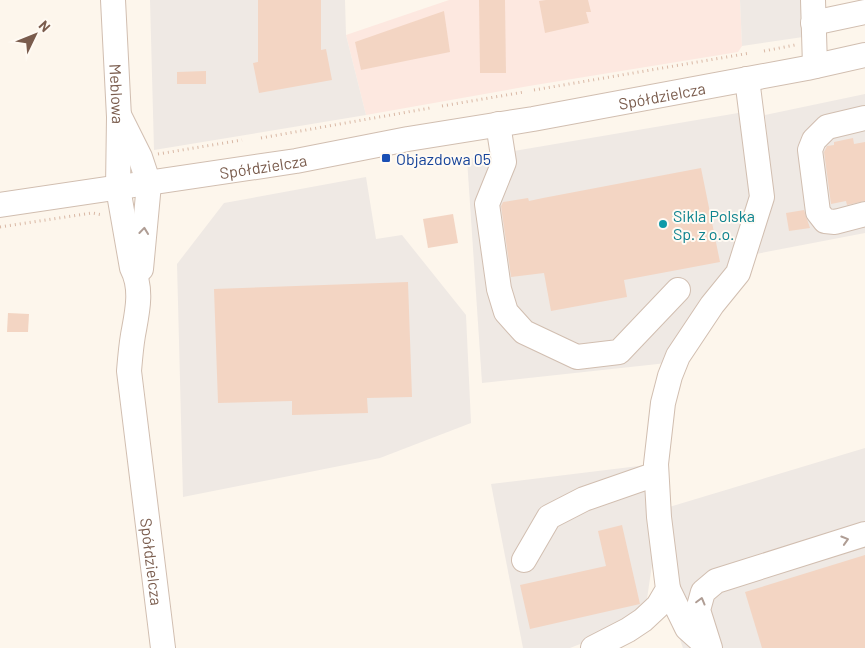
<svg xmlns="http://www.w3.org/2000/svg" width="865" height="648" font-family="Barlow,sans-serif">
  <rect width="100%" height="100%" fill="#fdf6ec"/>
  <!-- commercial -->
  <polygon fill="#fde8e0" points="449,0 740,0 742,46 738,52 529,86 366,115 346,35"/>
  <!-- industrial -->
  <g fill="#efe9e4">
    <polygon points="150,0 345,0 346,35 366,115 154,150"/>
    <polygon points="740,0 804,0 803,37 742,46"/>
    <polygon points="865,94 865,233 756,254 772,195 765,115"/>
    <polygon points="744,112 753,203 728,272 667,363 482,383 467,159"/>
    <polygon points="366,177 376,239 402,235 466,315 471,423 380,458 183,497 177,264 224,203"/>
    <polygon points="865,448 865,648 683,648 668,606 666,508"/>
    <polygon points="647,465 654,551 647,599 616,630 570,648 523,648 491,484"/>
  </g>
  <!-- building -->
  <g fill="#f3d5c3">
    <polygon points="258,0 321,0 321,50 326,49 332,80 259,93 253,63 258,62"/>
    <polygon points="479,0 505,0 506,73 480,73"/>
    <polygon points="546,0 588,0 591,12 586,12 589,23 545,33 539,1"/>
    <polygon points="444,11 450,52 361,70 355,42"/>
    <polygon points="206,71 206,84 177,84 177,72"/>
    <polygon points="853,138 854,144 865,142 865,201 847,205 846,201 831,204 824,152 827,146 834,145 834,142"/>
    <polygon points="701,168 720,262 624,280 627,297 551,311 544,273 511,277 501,206 503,202 528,198 529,201 543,198"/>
    <polygon points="804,210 810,228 789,231 786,213"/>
    <polygon points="453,214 458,243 428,248 423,219"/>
    <polygon points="408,282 412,397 367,398 368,413 292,415 292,401 218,403 214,289"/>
    <polygon points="8,313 29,314 28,332 7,332"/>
    <polygon points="622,525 640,604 530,629 520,585 606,566 598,531"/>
    <polygon points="865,555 865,648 762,648 745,592"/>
  </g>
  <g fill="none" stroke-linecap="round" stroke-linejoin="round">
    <defs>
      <g id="minor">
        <path id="s1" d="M 113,0 L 119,117 L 118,188 L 132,268 C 143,289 137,313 133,335 C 131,347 130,359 129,371 L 163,648"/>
        <polyline points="813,0 815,66"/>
        <polyline points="813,23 865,12"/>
        <polyline points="120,117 140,157 149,184 141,269"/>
        <polyline points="865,118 827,127 814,140 810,150 818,212 825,221 835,222 865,214"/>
        <polyline points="498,124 504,162 487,204 499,289 506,312 524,332 577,357 619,352 678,290"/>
        <path id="s2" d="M 0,205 L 296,161 L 408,139 L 533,119 L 807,68 L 865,55"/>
        <polyline points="524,560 549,517 584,499 656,474"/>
        <polyline points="668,589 687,628 708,647"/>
        <polyline points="593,648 628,630 643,620 658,606 668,589 659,517 656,464 663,403 670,376 678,356 712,305 738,273 762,197 747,79"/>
        <polyline points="710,648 698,610 703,592 716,581 865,534"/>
      </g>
    </defs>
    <!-- minor casing -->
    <use href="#minor" stroke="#d1beb0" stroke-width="26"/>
    <!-- path -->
    <g stroke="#d9b8a5" stroke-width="3" stroke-dasharray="1 4" stroke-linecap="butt">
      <polyline points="764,51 795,45"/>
      <polyline points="534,90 750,53"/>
      <polyline points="442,106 524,92"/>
      <polyline points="261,138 430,108"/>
      <polyline points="158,154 242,140"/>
      <polyline points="0,227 92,213 103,215"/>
    </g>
    <!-- minor -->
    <use href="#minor" stroke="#fff" stroke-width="24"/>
  </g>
  <!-- one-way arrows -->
  <defs><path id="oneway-chevron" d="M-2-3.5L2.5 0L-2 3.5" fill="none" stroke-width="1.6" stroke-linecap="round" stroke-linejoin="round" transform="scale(1.25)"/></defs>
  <g stroke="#af9d94">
    <use href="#oneway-chevron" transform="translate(144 231) rotate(-84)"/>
    <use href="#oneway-chevron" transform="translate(845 540) rotate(-17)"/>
    <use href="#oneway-chevron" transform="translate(701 601) rotate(-75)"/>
  </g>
  <!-- markers -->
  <rect fill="#1a4fb4" stroke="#fffaf3" stroke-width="2" x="381" y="153" width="10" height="10" rx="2.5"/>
  <circle fill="#0f9aa8" stroke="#fffaf3" stroke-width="2" cx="663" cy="224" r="5"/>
  <g text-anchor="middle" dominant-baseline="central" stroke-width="4" stroke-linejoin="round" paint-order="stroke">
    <!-- street labels -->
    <g font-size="16" fill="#7a5c4d" stroke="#fffaf3">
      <text stroke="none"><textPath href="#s1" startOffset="94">Meblowa</textPath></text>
      <text stroke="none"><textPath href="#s2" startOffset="671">Spółdzielcza</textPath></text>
      <text stroke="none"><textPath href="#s2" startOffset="266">Spółdzielcza</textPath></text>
      <text stroke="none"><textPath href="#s1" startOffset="566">Spółdzielcza</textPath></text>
    </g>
    <!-- transit labels -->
    <g font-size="16" fill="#164399" stroke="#fffaf3" text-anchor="start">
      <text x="396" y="158">Objazdowa 05</text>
    </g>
    <!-- culture labels -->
    <g font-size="16" fill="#0d838f" stroke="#fffaf3" text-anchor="start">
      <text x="673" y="215">Sikla Polska<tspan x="673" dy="18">Sp. z o.o.</tspan></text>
    </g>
  </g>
  <!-- north arrow -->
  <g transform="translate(35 35) rotate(47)" stroke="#fffaf3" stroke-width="4" paint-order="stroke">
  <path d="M0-4L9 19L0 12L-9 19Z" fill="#7a5c4d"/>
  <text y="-8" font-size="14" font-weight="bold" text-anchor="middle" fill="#7a5c4d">N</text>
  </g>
</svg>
